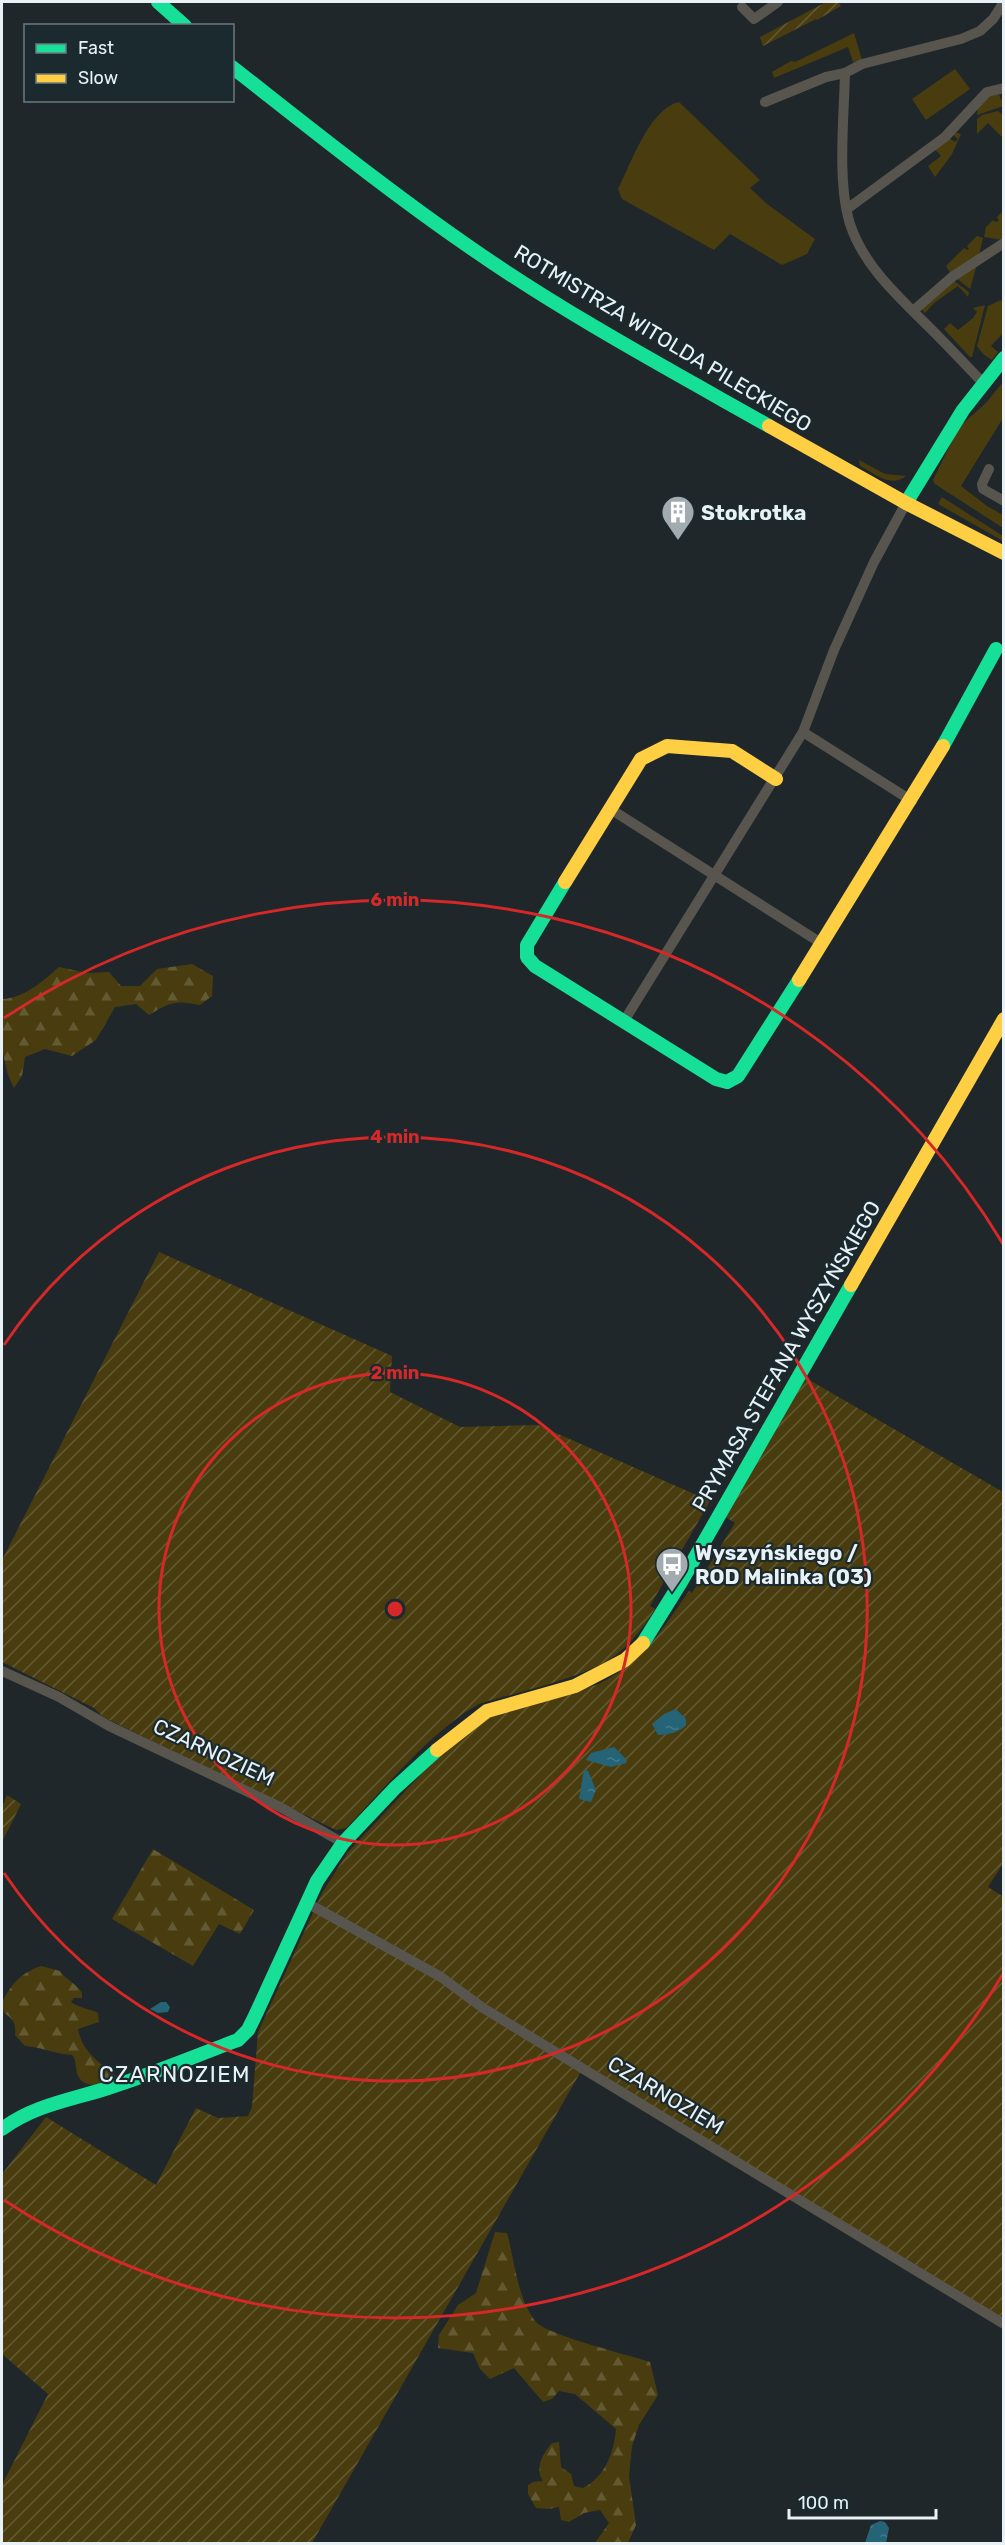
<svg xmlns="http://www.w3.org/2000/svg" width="1005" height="2545" font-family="Rubik,sans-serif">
  <defs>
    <pattern id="forest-firs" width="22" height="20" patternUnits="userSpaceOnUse" patternTransform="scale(1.5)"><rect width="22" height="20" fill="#493d10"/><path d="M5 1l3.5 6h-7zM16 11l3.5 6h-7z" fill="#635a33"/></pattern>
    <pattern id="garden-furrows" width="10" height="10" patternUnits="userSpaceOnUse" patternTransform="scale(1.5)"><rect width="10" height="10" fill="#493d10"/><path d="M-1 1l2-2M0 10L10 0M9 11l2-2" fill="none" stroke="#635a33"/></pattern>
    <pattern id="water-ripples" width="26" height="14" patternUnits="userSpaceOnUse" patternTransform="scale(1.5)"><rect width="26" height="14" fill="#246476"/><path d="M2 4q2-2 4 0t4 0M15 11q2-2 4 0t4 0" fill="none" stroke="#447b8a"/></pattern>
  </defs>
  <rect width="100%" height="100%" fill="#1f272a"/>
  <!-- green -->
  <g fill="#493d10">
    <polygon points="854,33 862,60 853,62 848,47 774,78 772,72 791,61 795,62"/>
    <polygon points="955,69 970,89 926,120 912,99"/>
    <polygon points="999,94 1001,100 1003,99 1003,106 977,115 978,105 988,96"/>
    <path d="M 679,102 L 760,180 L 750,188 L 767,204 L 815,239 L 807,254 L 782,265 L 730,234 L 714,250 L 622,199 L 618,189 C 631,164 649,109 679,102 Z"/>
    <polygon points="998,111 1003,115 1003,138 988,123 977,134 977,119 982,115"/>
    <polygon points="954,132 961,134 952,154 935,177 928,166 941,156 935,149 949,138 955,142 958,139 952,134"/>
    <polygon points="1003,211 1003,240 984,237 986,227 993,220 995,222 999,221 997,217"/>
    <polygon points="977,236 983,238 979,255 951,274 946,266 964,248 967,250 969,249 967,246"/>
    <polygon points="978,261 970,289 955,277"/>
    <polygon points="954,281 969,292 968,297 958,286 934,303 925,313 922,310 925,304"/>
    <polygon points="1001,300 1003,304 1003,333 991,346 998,352 992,360 983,354 977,346 988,306"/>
    <polygon points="985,305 972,357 970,357 944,329 950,323 958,330 973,318 977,312 973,308"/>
    <polygon points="1003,382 1003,418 961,486 987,506 1003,515 1003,528 935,484 933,480 959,427 986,403"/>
    <path d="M 859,460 L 885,474 L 906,476 C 891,488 875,474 860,466 Z"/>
    <polygon points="942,497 1003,536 1003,541 938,504"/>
  </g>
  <!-- forest -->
  <g fill="url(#forest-firs)">
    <path d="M 192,964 L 213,976 L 212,996 L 200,1005 C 176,1000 170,1002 149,1015 L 136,1004 L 115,1007 L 96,1040 L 72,1056 L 45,1049 L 25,1057 L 22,1076 L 14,1088 C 0,1063 1,1029 2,999 C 24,998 42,982 59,967 L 87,973 L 109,972 L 121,986 L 140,986 L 157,969 Z"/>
    <polygon points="153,1849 254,1910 240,1934 219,1924 193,1966 112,1919"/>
    <path d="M 41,1966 L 60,1971 C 67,1981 76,1983 82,1993 L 82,1998 L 74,1998 L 71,2002 C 79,2008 88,2008 98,2013 L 99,2022 L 78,2029 C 82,2052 99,2062 116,2076 C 105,2084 83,2092 77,2073 C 75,2066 77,2061 72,2055 C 54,2054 42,2047 25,2046 L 15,2035 C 16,2024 14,2019 4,2013 L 2,2003 C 11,1984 21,1973 41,1966 Z"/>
    <path d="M 495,2232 L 507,2233 C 515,2261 517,2299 536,2322 C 547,2335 629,2355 650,2362 L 658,2395 L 639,2425 L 632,2446 L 629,2476 L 636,2525 L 628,2543 L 595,2543 L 609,2523 L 600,2510 L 584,2513 L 569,2522 L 561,2520 L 559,2507 L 549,2509 L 536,2508 L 528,2494 L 528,2485 L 533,2482 L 543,2481 C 534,2468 543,2454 552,2443 L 559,2442 L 561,2467 L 571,2474 L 574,2486 L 583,2488 C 605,2477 614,2453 616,2429 L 575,2394 L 559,2391 L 552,2399 L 543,2402 L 514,2368 L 490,2379 L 480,2369 L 473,2353 L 438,2348 L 439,2335 L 458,2305 L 476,2293 Z"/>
  </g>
  <!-- garden -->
  <g fill="url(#garden-furrows)">
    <polygon points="826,2 838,2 841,6 817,20 816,19 763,46 760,37"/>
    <path d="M 159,1252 L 392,1356 L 390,1392 L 460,1427 L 538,1425 L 710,1501 L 650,1606 L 655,1609 C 645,1626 631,1643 616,1655 C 585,1678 517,1692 479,1704 C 433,1729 384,1789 346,1828 L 336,1830 L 103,1717 L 94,1708 L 2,1662 L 2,1560 Z"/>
    <path d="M 804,1377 L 1003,1492 L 1004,1862 L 988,1887 L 1004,1897 L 1003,2321 L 584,2066 L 312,2543 L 2,2543 L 2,2485 L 48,2394 L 2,2354 L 2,2174 L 46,2117 L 156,2185 L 196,2108 L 218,2118 L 248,2116 L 252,2107 L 258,2032 L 322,1893 L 348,1852 L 426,1769 L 465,1732 L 487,1718 L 599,1684 C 642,1662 662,1630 689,1591 L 692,1593 L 735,1523 L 724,1516 Z"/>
    <polygon points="7,1795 21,1804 2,1842 2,1807"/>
  </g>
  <!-- water -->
  <g fill="url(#water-ripples)">
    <path d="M 676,1709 L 686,1719 L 686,1725 C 680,1732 668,1735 658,1735 L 652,1724 L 664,1714 Z"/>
    <polygon points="614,1747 627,1760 626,1763 611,1767 586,1760 591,1753"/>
    <polygon points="584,1769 588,1771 596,1790 591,1802 579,1799"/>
    <polygon points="161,2002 166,2002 170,2007 168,2012 158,2013 150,2009"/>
    <polygon points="880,2521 885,2522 889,2528 886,2543 865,2543 871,2525"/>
  </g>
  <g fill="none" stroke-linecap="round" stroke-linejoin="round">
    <!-- street -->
    <g stroke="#57554e" stroke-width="10">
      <polyline points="742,7 754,19 778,2"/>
      <path d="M 845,73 C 844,118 837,182 850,224 C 864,267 900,298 931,329 C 948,346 965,364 982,382"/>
      <polyline points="765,102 826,77 845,73 862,64 961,39 980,31 993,19 1004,2"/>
      <polyline points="847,209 945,137 987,92 1004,88"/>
      <polyline points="913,311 952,277 1004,243"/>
      <polyline points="989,469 982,484 983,489 1004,501"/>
      <polyline points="803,732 912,801"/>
      <polyline points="612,810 821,943"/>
      <polyline points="624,1021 803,732 834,650 874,562 906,503"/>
      <polyline points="2,1671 59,1697 109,1726 280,1807 343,1843"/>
      <polyline points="307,1903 441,1977 483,2008 595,2076 1004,2324"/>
    </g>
    <!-- fast -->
    <g stroke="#16e098" stroke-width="14">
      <polyline points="158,2 185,26"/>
      <path d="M 232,67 C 310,128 387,190 468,246 C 564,313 668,369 769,426"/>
      <polyline points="906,503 963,410 1004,358"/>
      <polyline points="943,746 996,649"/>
      <polyline points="565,882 527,945 527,957 535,966 716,1079 727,1082 738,1076 799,980"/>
      <polyline points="643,1643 681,1582 851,1285"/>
      <path d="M 2,2129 C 34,2105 71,2100 108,2088 C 152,2074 195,2056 238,2040 L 248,2030 L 254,2018 L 317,1881 L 343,1843 L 395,1788 L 437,1750"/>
    </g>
    <!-- slow -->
    <g stroke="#ffcf43" stroke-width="14">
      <polyline points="769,426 906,503 1004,553"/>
      <polyline points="565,882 641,759 667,746 732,751 776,779"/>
      <polyline points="799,980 943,746"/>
      <polyline points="851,1285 1004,1019"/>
      <polyline points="437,1750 487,1711 575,1686 625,1660 643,1643"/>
    </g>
  </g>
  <!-- distance rings -->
  <g fill="none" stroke="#d62828" stroke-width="3">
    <circle cx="395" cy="1609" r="236"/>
    <path d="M4 1345A472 472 0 1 1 4 1873"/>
    <path d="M1003 1974A709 709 0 0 1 4 2200M4 1018A709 709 0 0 1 1003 1244"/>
  </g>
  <!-- icons -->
  <defs>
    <symbol id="building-pin" viewBox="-11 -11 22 30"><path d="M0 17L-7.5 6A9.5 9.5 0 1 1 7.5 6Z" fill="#a2abaf" stroke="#1a2a2f"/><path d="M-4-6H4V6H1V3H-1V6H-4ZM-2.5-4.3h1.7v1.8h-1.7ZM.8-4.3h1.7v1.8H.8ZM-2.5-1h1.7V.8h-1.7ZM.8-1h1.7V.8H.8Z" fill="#fff"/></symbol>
    <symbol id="bus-pin" viewBox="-11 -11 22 30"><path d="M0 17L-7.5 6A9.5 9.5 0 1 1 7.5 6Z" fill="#a2abaf" stroke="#1a2a2f"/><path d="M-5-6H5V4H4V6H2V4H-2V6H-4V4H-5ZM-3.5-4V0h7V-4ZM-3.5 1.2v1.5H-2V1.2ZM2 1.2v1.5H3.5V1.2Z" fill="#fff"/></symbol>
  </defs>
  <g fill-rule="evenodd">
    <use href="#building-pin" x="659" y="493" width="38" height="52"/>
    <use href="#bus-pin" x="653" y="1545" width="38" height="52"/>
  </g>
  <g text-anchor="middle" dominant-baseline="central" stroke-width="4.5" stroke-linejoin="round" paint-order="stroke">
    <!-- street labels -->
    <g font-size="21" fill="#e8f2f6" stroke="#1a2a2f">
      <text transform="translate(663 338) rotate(31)">ROTMISTRZA WITOLDA PILECKIEGO</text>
      <text transform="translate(786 1356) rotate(-60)">PRYMASA STEFANA WYSZYŃSKIEGO</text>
      <text transform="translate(214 1752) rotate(25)">CZARNOZIEM</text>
      <text transform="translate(666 2095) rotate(31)">CZARNOZIEM</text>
    </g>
    <!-- poi labels -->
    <g font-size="21" font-weight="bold" fill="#e8f2f6" stroke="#1a2a2f" text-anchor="start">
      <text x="701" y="512">Stokrotka</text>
      <text x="695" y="1552">Wyszyńskiego /<tspan x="695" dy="24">ROD Malinka (03)</tspan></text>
    </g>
    <!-- neighbourhood labels -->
    <g font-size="22" letter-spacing="1.5" fill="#e8f2f6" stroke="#1a2a2f">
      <text x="175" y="2074">CZARNOZIEM</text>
    </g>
  </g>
  <circle cx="395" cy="1609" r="9" fill="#d62828" stroke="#1a2a2f" stroke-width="3"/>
  <g font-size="18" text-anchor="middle" font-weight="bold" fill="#d62828" stroke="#1a2a2f" stroke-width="4.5" stroke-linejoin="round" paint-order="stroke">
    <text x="395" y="906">6 min</text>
    <text x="395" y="1143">4 min</text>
    <text x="395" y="1379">2 min</text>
  </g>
  <!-- border -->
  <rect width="1005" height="2545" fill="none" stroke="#e8f2f6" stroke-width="6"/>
  <!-- legend -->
  <rect x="24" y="24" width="210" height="78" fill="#1a2a2f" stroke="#6c7a7f" stroke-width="1.5"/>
  <rect x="36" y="44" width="30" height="9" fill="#16e098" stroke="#6c7a7f" stroke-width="1.5"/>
  <text x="78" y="54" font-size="18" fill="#e8f2f6">Fast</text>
  <rect x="36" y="74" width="30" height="9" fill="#ffcf43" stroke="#6c7a7f" stroke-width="1.5"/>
  <text x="78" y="84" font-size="18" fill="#e8f2f6">Slow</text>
  <!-- scale -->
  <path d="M789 2509v9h147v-9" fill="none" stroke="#e8f2f6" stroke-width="3"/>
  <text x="798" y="2509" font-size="18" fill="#e8f2f6" stroke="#1a2a2f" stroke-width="4.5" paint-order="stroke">100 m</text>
</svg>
